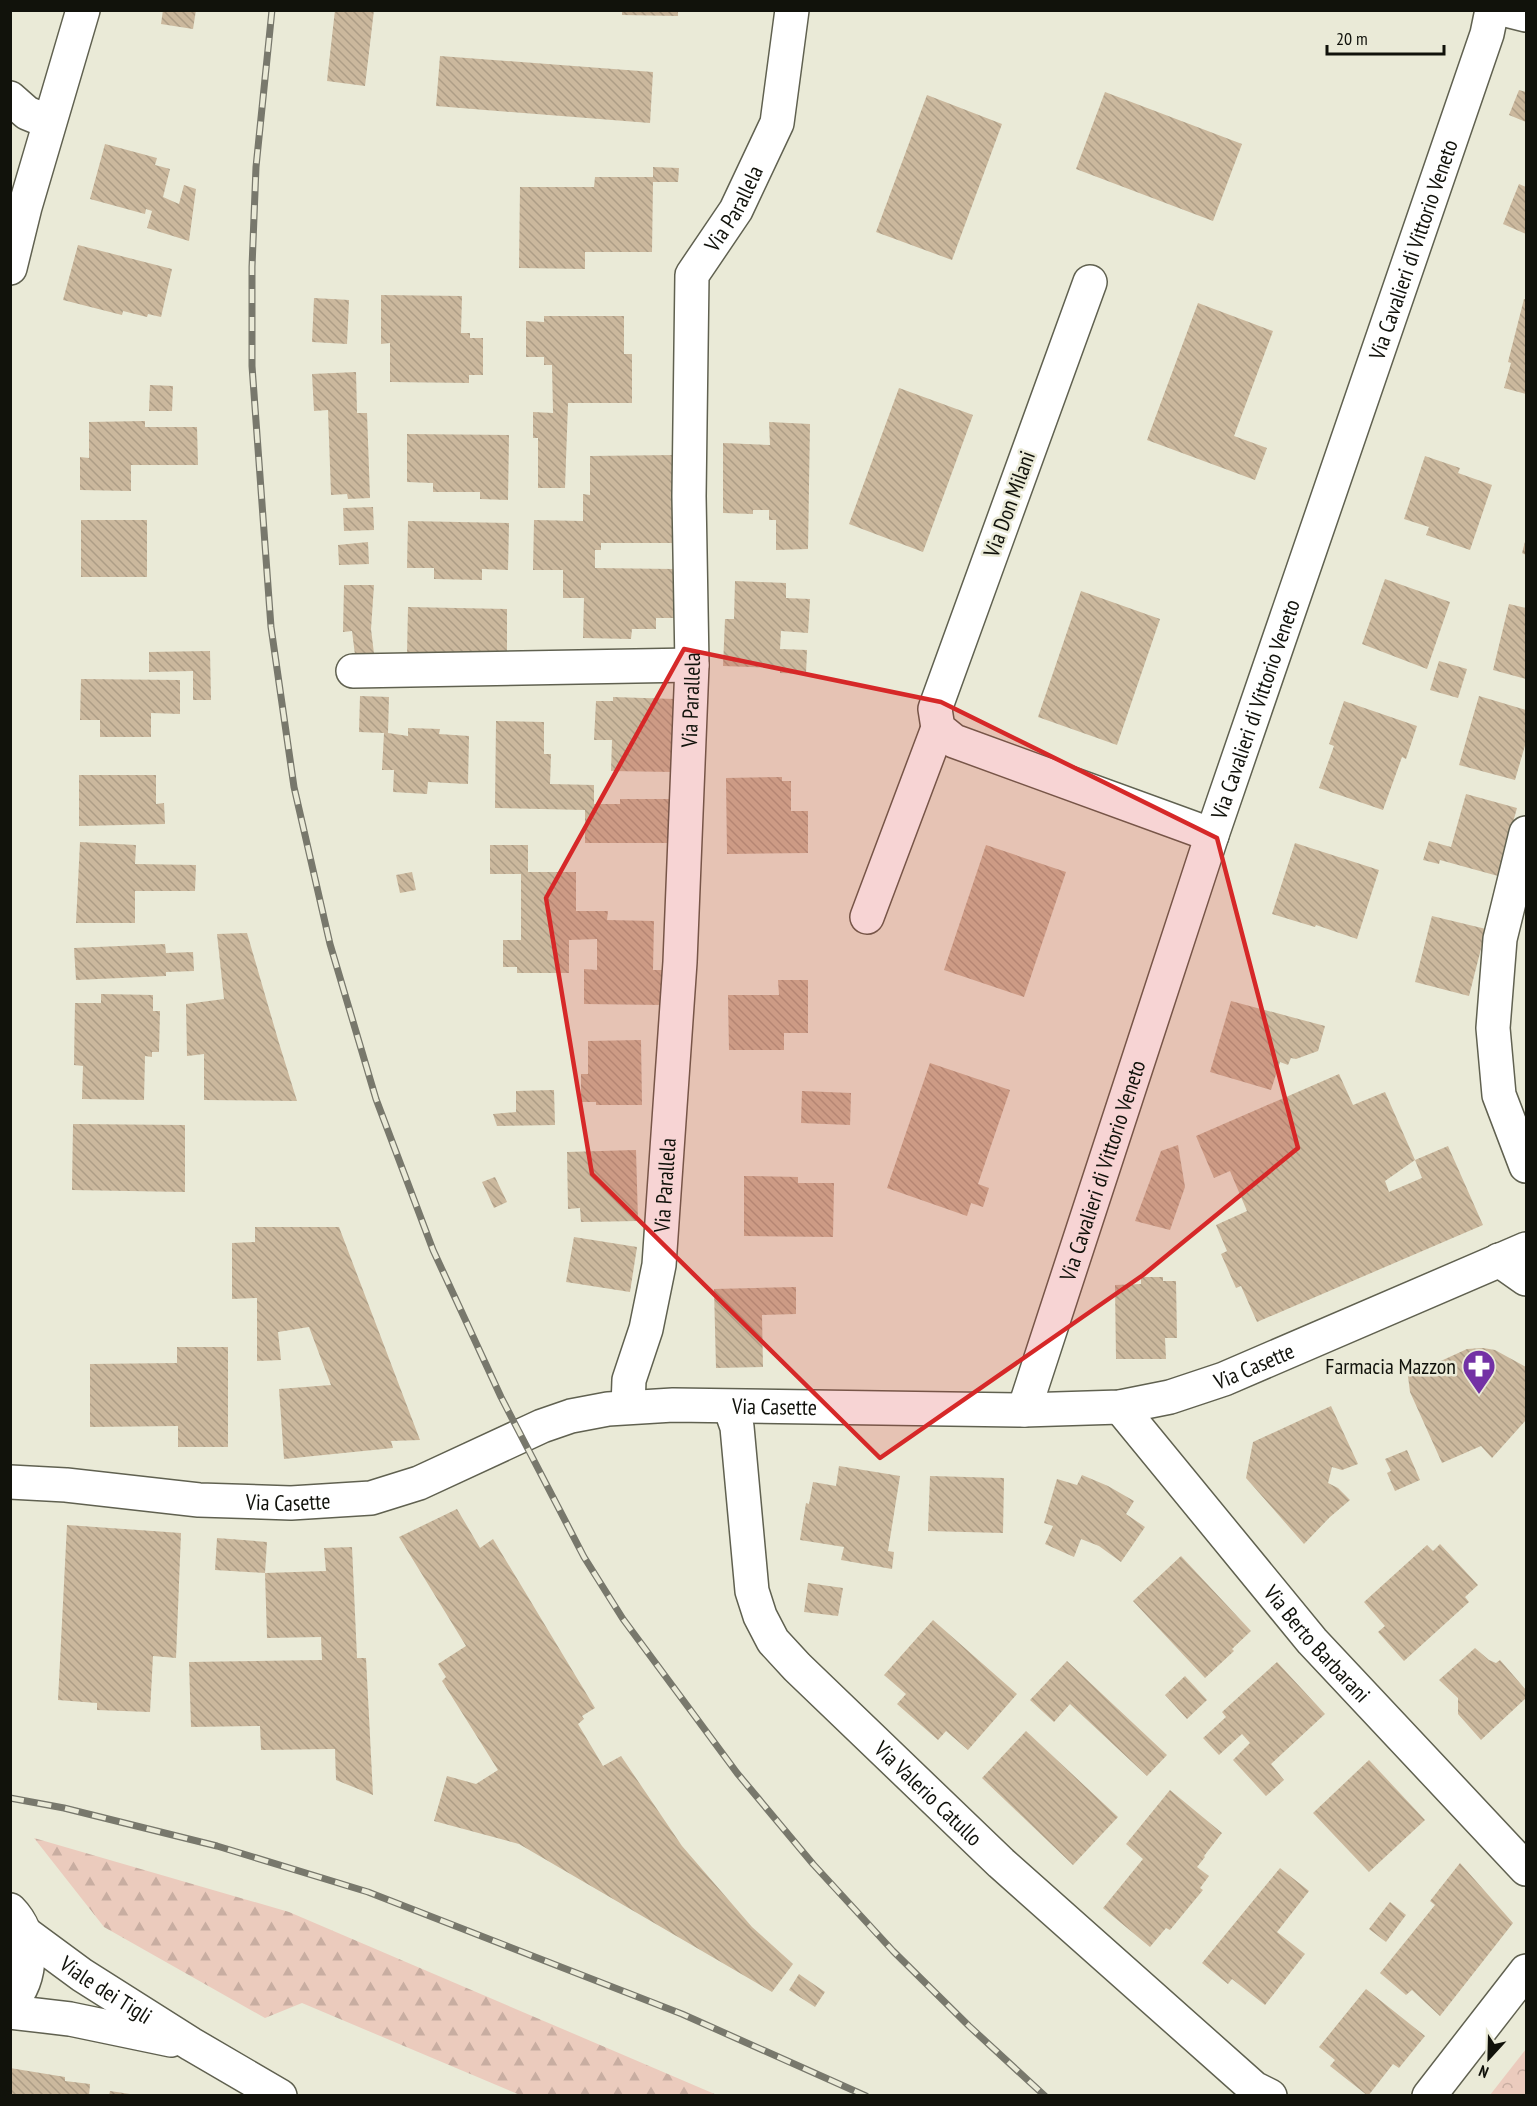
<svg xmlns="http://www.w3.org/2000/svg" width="1537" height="2106" font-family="'PT Sans Narrow',sans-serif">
  <defs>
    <pattern id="forest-firs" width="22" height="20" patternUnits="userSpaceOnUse" patternTransform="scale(1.5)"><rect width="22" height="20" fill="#ebcbbd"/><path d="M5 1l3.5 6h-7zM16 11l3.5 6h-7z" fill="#c8ada1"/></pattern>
    <pattern id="park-crowns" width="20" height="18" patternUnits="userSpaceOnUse" patternTransform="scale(1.5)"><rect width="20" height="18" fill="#ebcbbd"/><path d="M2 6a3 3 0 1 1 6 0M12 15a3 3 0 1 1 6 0" fill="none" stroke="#c8ada1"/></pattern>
    <pattern id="building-back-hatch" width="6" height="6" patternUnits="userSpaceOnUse" patternTransform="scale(1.5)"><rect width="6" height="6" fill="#cbb89d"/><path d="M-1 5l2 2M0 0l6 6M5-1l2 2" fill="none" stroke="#ad9d86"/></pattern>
  </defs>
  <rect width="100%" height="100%" fill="#eaead7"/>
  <!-- forest -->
  <polygon fill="url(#forest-firs)" points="34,1838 289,1912 717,2095 520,2095 302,2003 265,2018 104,1927"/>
  <!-- park -->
  <polygon fill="url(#park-crowns)" points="1526,2049 1526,2095 1490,2095"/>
  <!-- building -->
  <g fill="url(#building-back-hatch)">
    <polygon points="163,10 196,10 193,29 161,24"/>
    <polygon points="335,10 374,10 365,86 327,81"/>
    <polygon points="622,10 678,10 678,16 622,15"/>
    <polygon points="440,56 653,72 650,123 436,106"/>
    <polygon points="1519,90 1526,92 1526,122 1509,115"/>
    <polygon points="1105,92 1242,144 1213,221 1076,169"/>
    <polygon points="927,95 1002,124 952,260 876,232"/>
    <polygon points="105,144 157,158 155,165 170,169 163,197 179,204 184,185 196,189 189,241 147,228 152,211 146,209 145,214 90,199"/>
    <polygon points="653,167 679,168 678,182 653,182 652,252 585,252 585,269 519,268 520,187 594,187 595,177 653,177"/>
    <polygon points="1519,184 1526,187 1526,234 1503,224"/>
    <polygon points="78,245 172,269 161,317 148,314 147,317 123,311 122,315 63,300"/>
    <polygon points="381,295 462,296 461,333 470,333 470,338 483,338 483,375 469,375 469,383 390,382 390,343 381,344"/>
    <polygon points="314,298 349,300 347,344 312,342"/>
    <polygon points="1524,299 1526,299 1526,394 1504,388 1511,363 1508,362"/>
    <polygon points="1198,303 1273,331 1234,436 1267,448 1255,480 1147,440"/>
    <polygon points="544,316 624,316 624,354 632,354 632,403 568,403 565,488 538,488 538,438 533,438 533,412 553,413 552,365 544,365 544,357 526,357 526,321 544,322"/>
    <polygon points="356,372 357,413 367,413 370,498 348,499 347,494 331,495 328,410 314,411 312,374"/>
    <polygon points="150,385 173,386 172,411 149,411"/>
    <polygon points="899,388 973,415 923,552 849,524"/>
    <polygon points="145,421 145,427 197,427 198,465 131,465 131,491 80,490 80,457 89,458 89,422"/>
    <polygon points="769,422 810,424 808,549 776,550 776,520 769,520 769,510 753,510 753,514 723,513 723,443 770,445"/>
    <polygon points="407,434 509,435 508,500 480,499 480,492 433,492 433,483 407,482"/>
    <polygon points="673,455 673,543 601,543 601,550 595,550 595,568 674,569 674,618 656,618 656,629 632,629 631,639 583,638 584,598 563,598 563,570 533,570 534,520 583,521 583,494 590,495 590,456"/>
    <polygon points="1425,456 1460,468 1458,473 1492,485 1470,550 1426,535 1429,527 1404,519"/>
    <polygon points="373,507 374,530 344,531 343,508"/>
    <rect x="81" y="520" width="66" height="57"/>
    <polygon points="408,521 509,523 508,570 482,569 482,580 434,579 434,568 407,568"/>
    <polygon points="1526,538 1526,555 1522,553"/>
    <polygon points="368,542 369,564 339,565 338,545"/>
    <polygon points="1385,579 1450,602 1427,669 1362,644"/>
    <polygon points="735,581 786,583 786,598 810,599 808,633 781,631 780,649 807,650 806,674 780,673 780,668 723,666 725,619 734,619"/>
    <polygon points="344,585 374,585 371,629 375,662 356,663 352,631 343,632"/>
    <polygon points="1081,591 1160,619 1117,745 1038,717"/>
    <polygon points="1509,604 1526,608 1526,679 1493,670"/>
    <polygon points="408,607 507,609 507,656 407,655"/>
    <polygon points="210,651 211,700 193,700 193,671 149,672 149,652"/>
    <polygon points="1439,661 1467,669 1458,698 1430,690"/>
    <polygon points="81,679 180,680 180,714 151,713 151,737 100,737 100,720 80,720"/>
    <polygon points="360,696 389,697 388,733 408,736 408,728 440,729 439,734 469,736 468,784 428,782 427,794 393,792 394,770 382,770 384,733 359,732"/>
    <polygon points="1479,696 1526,710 1526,742 1515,780 1459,765"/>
    <polygon points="613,697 675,699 673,772 611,771 612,740 594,740 596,701 613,701"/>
    <polygon points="1344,701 1417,726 1406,759 1402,757 1383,810 1319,788 1334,746 1329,744"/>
    <polygon points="496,721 544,722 544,754 551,754 550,784 594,785 594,804 620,804 620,799 677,799 676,843 585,843 585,810 495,808"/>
    <polygon points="79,775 156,775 156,804 164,803 165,824 79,826"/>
    <polygon points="782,777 782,781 791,781 791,811 808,811 808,853 727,854 726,778"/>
    <polygon points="1466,794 1517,808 1498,876 1440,860 1439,864 1423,860 1429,841 1451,847"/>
    <polygon points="80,842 136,845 135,864 196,865 195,891 135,891 135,923 76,923"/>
    <polygon points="1295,843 1379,870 1357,939 1316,925 1315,927 1272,914"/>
    <polygon points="490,845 528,845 528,872 576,872 576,911 608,911 607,920 654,921 653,970 662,970 662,1005 584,1004 584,969 597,970 597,939 569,940 569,973 517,973 517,967 503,967 503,940 521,940 521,874 490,874"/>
    <polygon points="986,845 1066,872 1024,997 944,970"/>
    <polygon points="412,872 416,890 400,893 396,875"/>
    <polygon points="1432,916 1486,929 1469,996 1415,982"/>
    <polygon points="247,933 279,1043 297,1101 204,1100 204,1054 187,1056 186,1004 224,999 217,934"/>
    <polygon points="165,944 166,953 193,952 194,971 166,972 166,976 76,980 74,948"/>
    <polygon points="778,980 808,980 808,1033 784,1033 784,1050 729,1050 728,995 779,995"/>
    <polygon points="101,994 153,995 153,1011 160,1011 159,1052 152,1052 152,1057 145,1056 144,1100 82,1099 83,1066 74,1065 75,1003 101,1003"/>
    <polygon points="1231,1001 1325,1026 1318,1051 1296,1059 1291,1058 1288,1065 1280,1062 1271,1090 1210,1072"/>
    <polygon points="641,1040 642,1105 596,1105 596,1102 581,1102 581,1074 588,1074 588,1041"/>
    <polygon points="930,1063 1010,1090 978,1184 989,1188 983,1207 971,1203 967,1216 887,1188"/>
    <polygon points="1339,1074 1353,1105 1385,1092 1415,1160 1385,1181 1389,1192 1422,1178 1415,1160 1448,1146 1483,1225 1257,1322 1241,1286 1236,1288 1221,1254 1227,1251 1216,1225 1247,1211 1230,1171 1214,1178 1196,1136"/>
    <polygon points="554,1090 555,1125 497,1126 493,1114 516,1112 516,1091"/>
    <polygon points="802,1091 851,1093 850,1125 801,1123"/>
    <polygon points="73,1124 185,1125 185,1192 72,1190"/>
    <polygon points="1178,1145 1185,1187 1170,1230 1135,1221 1161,1151"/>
    <polygon points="636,1150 638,1221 581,1222 580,1208 568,1209 567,1152"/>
    <polygon points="744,1176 798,1177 798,1183 834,1183 833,1237 744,1236"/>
    <polygon points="495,1177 507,1202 494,1208 482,1182"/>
    <polygon points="255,1227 339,1227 420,1440 391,1441 393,1448 284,1459 279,1389 331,1385 309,1327 278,1332 281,1360 257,1361 257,1298 232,1299 232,1243 255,1242"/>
    <polygon points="574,1237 637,1247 630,1292 566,1282"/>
    <polygon points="1141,1277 1163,1277 1163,1281 1176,1281 1177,1338 1165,1338 1166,1359 1116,1359 1115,1285 1141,1284"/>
    <polygon points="796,1287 796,1314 762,1315 763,1367 716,1368 714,1289"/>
    <polygon points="177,1347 228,1347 228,1447 178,1447 178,1426 90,1427 90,1364 177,1363"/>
    <polygon points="1483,1348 1495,1350 1526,1367 1526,1420 1492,1458 1481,1446 1442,1463 1410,1392 1408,1376 1467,1349"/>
    <polygon points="1331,1406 1358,1464 1342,1470 1332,1467 1328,1483 1338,1488 1350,1500 1330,1517 1304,1544 1246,1478 1253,1442"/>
    <polygon points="1407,1450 1420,1480 1395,1491 1387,1473 1391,1471 1385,1459"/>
    <polygon points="839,1466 900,1476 888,1551 894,1552 892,1569 841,1560 844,1547 800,1540 806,1503 809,1504 813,1482 836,1486"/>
    <polygon points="1082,1475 1108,1486 1134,1501 1126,1514 1145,1527 1121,1562 1099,1546 1081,1539 1074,1557 1045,1544 1053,1526 1044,1523 1057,1479 1077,1485"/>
    <polygon points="930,1476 1004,1478 1003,1533 928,1531"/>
    <polygon points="457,1509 480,1548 493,1539 595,1708 582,1716 584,1719 578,1724 603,1766 621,1756 682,1846 752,1927 793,1964 772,1992 519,1844 434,1821 447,1776 476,1784 498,1770 442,1681 446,1677 438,1664 466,1646 399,1537"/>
    <polygon points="67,1525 181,1533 176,1658 153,1656 150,1712 97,1710 97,1703 58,1700"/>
    <polygon points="217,1538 267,1542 265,1573 215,1570"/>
    <polygon points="1440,1544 1478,1585 1465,1597 1469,1602 1404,1661 1378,1632 1385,1626 1364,1602 1427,1545 1433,1551"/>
    <polygon points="352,1547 357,1658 366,1658 373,1795 336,1780 335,1749 261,1750 260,1726 191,1727 189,1662 322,1660 321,1637 267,1638 265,1573 326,1571 324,1548"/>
    <polygon points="1181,1556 1251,1631 1232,1649 1234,1651 1205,1678 1133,1601"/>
    <polygon points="808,1583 843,1588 838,1616 804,1612"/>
    <polygon points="933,1620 1017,1694 968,1750 946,1731 938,1740 897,1704 906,1694 884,1675"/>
    <polygon points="1475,1648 1489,1660 1496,1663 1500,1660 1526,1690 1526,1698 1481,1740 1458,1714 1458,1698 1439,1680"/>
    <polygon points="1067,1661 1167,1755 1147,1776 1070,1704 1054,1722 1030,1700"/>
    <polygon points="1277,1662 1325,1714 1271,1764 1284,1780 1266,1796 1233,1760 1250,1743 1242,1734 1219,1755 1203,1738 1226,1717 1222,1712"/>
    <polygon points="1185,1676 1207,1700 1187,1719 1165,1695"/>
    <polygon points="1026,1731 1118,1817 1073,1865 982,1778"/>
    <polygon points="1369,1760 1425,1820 1369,1872 1313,1813"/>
    <polygon points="1170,1790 1222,1833 1204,1856 1205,1857 1197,1867 1209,1876 1200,1888 1203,1890 1170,1930 1166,1928 1150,1947 1103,1908 1143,1859 1126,1844"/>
    <polygon points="1460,1863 1513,1923 1440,2016 1412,1990 1406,1995 1380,1973 1435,1905 1430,1901"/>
    <polygon points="1280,1868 1309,1891 1277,1932 1305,1954 1265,2005 1232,1979 1228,1984 1202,1963"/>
    <polygon points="1390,1902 1406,1915 1386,1942 1369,1929"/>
    <polygon points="799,1974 825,1992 815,2007 789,1990"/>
    <polygon points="1366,1989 1425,2036 1399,2068 1393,2064 1368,2096 1330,2066 1335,2060 1319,2047"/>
    <polygon points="10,2068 65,2077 65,2081 90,2084 89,2096 10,2096"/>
    <polygon points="110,2091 130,2094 130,2096 109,2096"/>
  </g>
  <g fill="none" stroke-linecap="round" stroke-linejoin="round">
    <defs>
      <g id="minor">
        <polyline points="1506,10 1526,15"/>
        <polyline points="10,98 27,113 49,122"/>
        <polyline points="1090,282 935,709 938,728 954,741 1212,835"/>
        <polyline points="353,671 692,665"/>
        <polyline points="1526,833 1500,939 1493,1028 1499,1095 1526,1166"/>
        <polyline points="867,917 938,728"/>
        <polyline points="1499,1260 1526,1279"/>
        <path id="s1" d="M 628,1407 L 629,1380 L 646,1329 L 659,1265 L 680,962 L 692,665 L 689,496 L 692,275 L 736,210 L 777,123 L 792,10"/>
        <path id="s2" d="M 730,1407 L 737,1427 L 752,1591 L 760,1616 L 773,1641 L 797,1667 L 1001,1863 L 1254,2088 L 1270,2096"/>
        <path id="s3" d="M 1120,1407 L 1312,1641 L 1526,1869"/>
        <path id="s4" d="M 1024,1410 L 1212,835 L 1487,34 L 1492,10"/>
        <path id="s5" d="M 10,1482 L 66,1485 L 199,1500 L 291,1503 L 371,1498 L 419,1483 L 542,1426 L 571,1416 L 608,1409 L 673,1405 L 1024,1410 L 1120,1407 L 1170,1397 L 1224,1379 L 1526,1249"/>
        <polyline points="1429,2096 1526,1971"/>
      </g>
      <g id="tertiary">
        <path d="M 10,1910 C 35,1935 33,1978 10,2004"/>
        <path id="s6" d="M 25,1933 L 82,1975 L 191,2044 L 280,2096"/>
        <polyline points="10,2012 70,2019 171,2040"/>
      </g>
      <polyline id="secondary" points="10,268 25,207 83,10"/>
    </defs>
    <!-- minor casing -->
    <use href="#minor" stroke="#606150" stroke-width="36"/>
    <!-- tertiary casing -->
    <use href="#tertiary" stroke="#606150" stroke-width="36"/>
    <!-- secondary casing -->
    <use href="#secondary" stroke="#606150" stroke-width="36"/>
    <!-- minor -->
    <use href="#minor" stroke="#fff" stroke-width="33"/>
    <!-- tertiary -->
    <use href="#tertiary" stroke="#fff" stroke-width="33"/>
    <!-- secondary -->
    <use href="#secondary" stroke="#fff" stroke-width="33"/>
    <defs>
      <g id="rail">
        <polyline points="272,10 256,167 252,267 252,366 271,627 294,787 330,944 376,1099 433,1250 501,1397 584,1557 623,1619 737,1773 813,1864 893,1951 969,2026 1045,2096"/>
        <polyline points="10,1798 64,1808 217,1846 368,1892 682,2014 866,2096"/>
      </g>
    </defs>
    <!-- rail casing -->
    <use href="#rail" stroke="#78786c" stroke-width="7"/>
    <!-- rail -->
    <use href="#rail" stroke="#eaead7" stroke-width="4.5" stroke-dasharray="14" stroke-linecap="butt"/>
  </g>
  <!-- marked area -->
  <path fill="#d62828" fill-opacity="0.2" stroke="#d62828" stroke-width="4.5" stroke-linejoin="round" d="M 684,649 L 941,702 L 1217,838 L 1298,1148 L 1143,1275 L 880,1458 L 592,1174 L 546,898 Z"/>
  <!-- icons -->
  <defs>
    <symbol id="pharmacy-pin" viewBox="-11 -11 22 30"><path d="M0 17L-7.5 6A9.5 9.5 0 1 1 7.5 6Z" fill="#7331a5" stroke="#eaead7"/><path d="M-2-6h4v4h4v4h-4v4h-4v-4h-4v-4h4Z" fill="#fff"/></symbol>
  </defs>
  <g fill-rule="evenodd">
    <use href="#pharmacy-pin" x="1460" y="1347" width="38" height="52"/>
  </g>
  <g text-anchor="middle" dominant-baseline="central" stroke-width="5" stroke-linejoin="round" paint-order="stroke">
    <!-- street labels -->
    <g font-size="22" fill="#11120b" stroke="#eaead7">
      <text stroke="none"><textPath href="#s1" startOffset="1216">Via Parallela</textPath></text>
      <text stroke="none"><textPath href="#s4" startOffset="1224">Via Cavalieri di Vittorio Veneto</textPath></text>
      <text transform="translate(1009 504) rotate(-70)">Via Don Milani</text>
      <text stroke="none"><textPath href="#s1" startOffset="712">Via Parallela</textPath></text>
      <text stroke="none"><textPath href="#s4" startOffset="738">Via Cavalieri di Vittorio Veneto</textPath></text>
      <text stroke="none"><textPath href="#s4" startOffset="252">Via Cavalieri di Vittorio Veneto</textPath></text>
      <text stroke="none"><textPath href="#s1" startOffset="226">Via Parallela</textPath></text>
      <text stroke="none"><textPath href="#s5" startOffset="1269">Via Casette</textPath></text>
      <text stroke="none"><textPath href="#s5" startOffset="783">Via Casette</textPath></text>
      <text stroke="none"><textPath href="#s5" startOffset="279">Via Casette</textPath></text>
      <text stroke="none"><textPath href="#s3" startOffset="308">Via Berto Barbarani</textPath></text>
      <text stroke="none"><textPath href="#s2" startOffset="458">Via Valerio Catullo</textPath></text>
      <text stroke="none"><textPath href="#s6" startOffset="99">Viale dei Tigli</textPath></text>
    </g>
    <!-- poi labels -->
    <g font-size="22" fill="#11120b" stroke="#eaead7" text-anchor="end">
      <text x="1456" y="1366">Farmacia Mazzon</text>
    </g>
  </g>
  <!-- border -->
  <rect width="1537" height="2106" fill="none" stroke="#11120b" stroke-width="24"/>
  <!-- north arrow -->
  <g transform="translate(1489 2058) rotate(202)" stroke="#eaead7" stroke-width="4.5" paint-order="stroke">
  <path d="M0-4.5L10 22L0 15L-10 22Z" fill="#11120b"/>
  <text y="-9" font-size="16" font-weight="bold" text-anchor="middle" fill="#11120b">N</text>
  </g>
  <!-- scale -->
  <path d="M1327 45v9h117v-9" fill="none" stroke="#11120b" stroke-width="3"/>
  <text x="1336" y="45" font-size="18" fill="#11120b" stroke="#eaead7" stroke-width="4.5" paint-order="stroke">20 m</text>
</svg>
